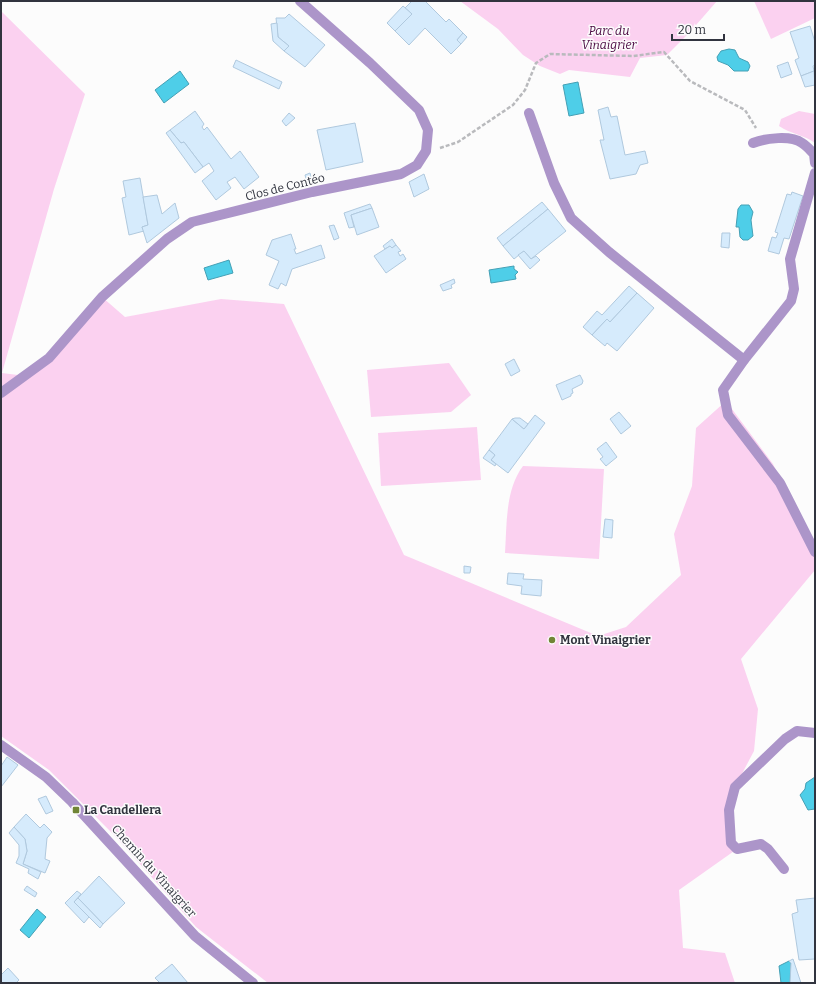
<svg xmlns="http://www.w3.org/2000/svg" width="816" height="984" font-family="Bitter,serif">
  <rect width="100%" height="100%" fill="#fcfcfc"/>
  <!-- green -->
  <g fill="#fbd1f0">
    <polygon points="460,1 717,1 690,32 667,55 640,58 630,77 569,70 560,74 540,66 523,55 498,29"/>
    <polygon points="754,1 815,1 815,18 771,39"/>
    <polygon points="1,11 85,94 54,189 2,373 26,376 102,297 125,317 221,299 284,304 404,555 598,636 626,627 681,575 674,534 692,486 696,428 726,401 773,464 815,547 815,570 741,659 758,709 754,751 735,787 729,810 737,849 679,890 683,948 725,953 735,983 268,983 196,927 115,836 49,770 1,736"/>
    <path d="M 799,111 L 815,114 L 815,143 C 804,135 791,134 779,126 L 781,119 Z"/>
    <polygon points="449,363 471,395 451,412 371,417 367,370"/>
    <polygon points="477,427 481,480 381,486 378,433"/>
    <path d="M 523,466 L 604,469 L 599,559 L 505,553 C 507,524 505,490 523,466 Z"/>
  </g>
  <!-- water -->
  <g fill="#4ecee8" stroke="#45a0b5">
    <polygon points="729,49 735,50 739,58 748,62 750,66 748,71 734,71 728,65 718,61 717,57 721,51"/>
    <polygon points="180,71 189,84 164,103 155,90"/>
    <polygon points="578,82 584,113 569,116 563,85"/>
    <polygon points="741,205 749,205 753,212 751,220 753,236 748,240 743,240 740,237 739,227 736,227 738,209"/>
    <polygon points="229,260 233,273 208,280 204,268"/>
    <polygon points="514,266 514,269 518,272 515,275 516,279 491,283 489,270"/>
    <polygon points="815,777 815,809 808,810 800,795 805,789 806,783"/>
    <polygon points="37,909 46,917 29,938 20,930"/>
    <polygon points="789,961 791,963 790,983 781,983 779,966"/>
  </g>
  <!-- building -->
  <g fill="#d6ebfc" stroke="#b0c9de">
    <polygon points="412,1 425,1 446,22 449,19 463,33 457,40 461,44 451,54 425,28 409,45 395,31 412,14 405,8"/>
    <polygon points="403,6 412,14 395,31 387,23"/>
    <polygon points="289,14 325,45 305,67 284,51 289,46 278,37 276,18 285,18"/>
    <polygon points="277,23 278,37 289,46 284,51 273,41 271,24"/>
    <polygon points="810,26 815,42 815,65 813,66 814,71 801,76 795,60 799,58 790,32"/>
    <polygon points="463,33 467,37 461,44 457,40"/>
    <polygon points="236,60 282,82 279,89 233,67"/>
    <polygon points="788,62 792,74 781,78 777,66"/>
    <polygon points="814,71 815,85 805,87 801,76"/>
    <polygon points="608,107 611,117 617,116 625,155 645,151 648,163 640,165 636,174 610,179 600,140 604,140 598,110"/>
    <polygon points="195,111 204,124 202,127 204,130 207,127 231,159 240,151 259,177 244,189 235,177 227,182 231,188 216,200 202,181 214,171 209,163 203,167 184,142 181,143 170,130"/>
    <polygon points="289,113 295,118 286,126 282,121"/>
    <polygon points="355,123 363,162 326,170 317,130"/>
    <polygon points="170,130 181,143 184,142 203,167 195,173 166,133"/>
    <polygon points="310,173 312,180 307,182 305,175"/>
    <polygon points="424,174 429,189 414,197 409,182"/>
    <polygon points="140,178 148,225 142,227 144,231 129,235 122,198 126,197 123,181"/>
    <polygon points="792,192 803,196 789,239 784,238 779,254 768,251 772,237 776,238 778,233 775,232 787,194 791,195"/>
    <polygon points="157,195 162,214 175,203 179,218 147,243 142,227 148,225 143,197"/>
    <polygon points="542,202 548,209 503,246 497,238"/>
    <polygon points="370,204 372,208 351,215 354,227 349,228 344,213"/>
    <polygon points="372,208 379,227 357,235 351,215"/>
    <polygon points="548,209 566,231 531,259 524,251 514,259 503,246"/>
    <polygon points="334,225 339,238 334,240 329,226"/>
    <polygon points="722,233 730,233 729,248 721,247"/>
    <polygon points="291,234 296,249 294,249 296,254 321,245 325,258 292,269 286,286 281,283 278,289 269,285 279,261 266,255 272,240"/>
    <polygon points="392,239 396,245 392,248 390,246 385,249 383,246"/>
    <polygon points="396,245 401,251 398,252 400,256 403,254 406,259 386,273 374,256 390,246 392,248"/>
    <polygon points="524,251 531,259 536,256 540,260 530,269 518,255"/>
    <polygon points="454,279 455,283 451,285 452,288 443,291 440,285"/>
    <polygon points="629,286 637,293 610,322 607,319 592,335 583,327 597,311 602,315"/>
    <polygon points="637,293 654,308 617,351 607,343 605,346 592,335 607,319 610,322"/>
    <polygon points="514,359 520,371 511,376 505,364"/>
    <polygon points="580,375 583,381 582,384 572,389 573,393 571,394 571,396 562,400 556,385"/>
    <polygon points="619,412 631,426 621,434 610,419"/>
    <polygon points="535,415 545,423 508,473 491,460 495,455 489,450 512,419 524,429"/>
    <polygon points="515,418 520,418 528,424 524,429 512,419"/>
    <polygon points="606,442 617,457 606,466 600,459 603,457 597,449"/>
    <polygon points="489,450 495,455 491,460 496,464 495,466 483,458"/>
    <polygon points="605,519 613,520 612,538 603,537"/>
    <polygon points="464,566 471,567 470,573 464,573"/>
    <polygon points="508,573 524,574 523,579 542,580 541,596 521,594 522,586 507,584"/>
    <polygon points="7,757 18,765 1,787 1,766"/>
    <polygon points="46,796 53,811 46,814 38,799"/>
    <polygon points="26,814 40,828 44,824 52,832 47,838 45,859 50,861 45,873 23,864 27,851 25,839 14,827"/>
    <polygon points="14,827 25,839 27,851 23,864 41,872 38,879 28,873 29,869 16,863 19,856 19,845 9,833"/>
    <polygon points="99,876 125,903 103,924 78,898"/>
    <polygon points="27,886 37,893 35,897 24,890"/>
    <polygon points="77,891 81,894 74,902 89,917 84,923 65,903"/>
    <polygon points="78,898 103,924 100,928 74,902"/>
    <polygon points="815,898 815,959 799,960 792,914 798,912 796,900"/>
    <polygon points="793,959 801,983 790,983 791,963 789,961"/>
    <polygon points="172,964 188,983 160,983 155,978"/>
    <polygon points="8,968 19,980 16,983 1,983 1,975"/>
  </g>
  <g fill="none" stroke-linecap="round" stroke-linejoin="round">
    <!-- path -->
    <polyline stroke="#b9babd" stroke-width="2.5" stroke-dasharray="4 2" stroke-linecap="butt" points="440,148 458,142 513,105 525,90 536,63 550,54 633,56 664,52 690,81 745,110 756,128"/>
    <!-- minor -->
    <g stroke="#ac95c9" stroke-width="10">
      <polyline points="529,113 554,183 571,218 609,252 744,360"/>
      <path d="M 753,143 C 766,138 791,135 802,143 C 807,146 810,150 814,154 L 815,163"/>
      <polyline points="815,173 790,259 794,289 791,301 744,360 723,390 728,415 780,483 815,552"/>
      <polyline points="1,393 49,358 102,297 167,239 192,222 312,192 401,174 417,165 426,151 428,130 419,110 370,63 300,1"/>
      <polyline points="1,745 46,777 72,802 195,936 253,983"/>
      <polyline points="784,869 768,849 761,844 737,849 731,843 729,810 735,787 785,739 797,731 815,733"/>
    </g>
  </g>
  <!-- markers -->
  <g fill="#708536" stroke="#fcfcfc" stroke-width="1.5">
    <circle cx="552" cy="640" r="4"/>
    <rect x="72" y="806" width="8" height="8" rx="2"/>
  </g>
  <g text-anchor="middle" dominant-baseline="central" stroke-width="3" stroke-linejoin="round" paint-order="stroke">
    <!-- park labels -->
    <g font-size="12" font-style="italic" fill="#48053f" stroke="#fcfcfc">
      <text x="609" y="31">Parc du<tspan x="609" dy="14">Vinaigrier</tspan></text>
    </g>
    <!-- street labels -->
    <g font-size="12" fill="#31343f" stroke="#fcfcfc">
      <text transform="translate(285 187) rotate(-14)">Clos de Contéo</text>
      <text transform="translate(154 871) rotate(48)">Chemin du Vinaigrier</text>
    </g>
    <!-- poi labels -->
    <g font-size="12" font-weight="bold" fill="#31343f" stroke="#fcfcfc" text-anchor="start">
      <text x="560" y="640">Mont Vinaigrier</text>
      <text x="84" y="810">La Candellera</text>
    </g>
  </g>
  <!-- border -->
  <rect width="816" height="984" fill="none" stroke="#31343f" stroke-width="4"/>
  <!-- scale -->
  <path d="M672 34v6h52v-6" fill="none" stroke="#31343f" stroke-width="2"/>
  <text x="678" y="34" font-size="12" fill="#31343f" stroke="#fcfcfc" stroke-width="3" paint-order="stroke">20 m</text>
</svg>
